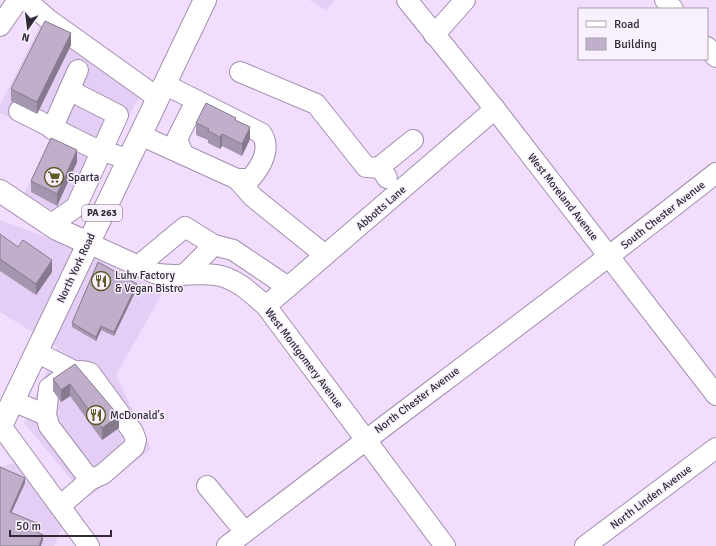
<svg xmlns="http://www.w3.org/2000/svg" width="716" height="546" font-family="Signika,sans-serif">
  <rect width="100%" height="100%" fill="#f2ddff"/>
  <!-- built -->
  <g fill="#e5cef5">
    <polygon points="309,0 335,0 326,10"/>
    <polygon points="42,22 142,92 72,221 24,194 51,140 0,113 0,105"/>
    <polygon points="0,220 73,247 163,292 116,375 151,449 87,498 24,423 57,347 0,312"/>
    <polygon points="14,463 63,524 54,546 0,546 0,468"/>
  </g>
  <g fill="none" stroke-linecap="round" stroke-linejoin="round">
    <defs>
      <g id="minor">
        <polyline points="26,0 49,20 158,98"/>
        <polyline points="407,0 495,109 716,395"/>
        <polyline points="665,0 673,9"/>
        <polyline points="0,26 18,0"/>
        <polyline points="434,35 465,0"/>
        <polyline points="707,47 716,57"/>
        <polyline points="240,72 316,104 366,167 382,168"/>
        <polyline points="19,111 93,148 128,159"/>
        <polyline points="52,129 78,70"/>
        <path d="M 140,135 L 237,179 L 250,179 C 261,167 272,148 261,133 L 164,84"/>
        <polyline points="183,154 177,139 193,107 201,103"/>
        <polyline points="387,178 382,170 382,165 413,140"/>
        <polyline points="237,179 253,197 325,255"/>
        <polyline points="50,225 76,207 118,115 69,90"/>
        <path d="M 88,243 L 154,273 C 174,278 195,272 216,275 C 236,278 251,293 266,306 L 445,546"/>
        <polyline points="138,266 185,227 214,245 233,250 288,287"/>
        <polyline points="184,275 214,245"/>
        <polyline points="266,306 495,109"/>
        <polyline points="36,352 74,371"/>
        <polyline points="13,401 46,415"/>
        <polyline points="1,426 89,546"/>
        <polyline points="207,486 245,532"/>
        <path d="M 60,506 L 90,480 L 103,474 L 134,447 L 136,440 L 133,432 L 90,373 C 74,366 62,379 49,388 L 46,415 L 49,426 L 90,480"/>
        <path d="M 227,546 C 389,421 555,300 716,173"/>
        <polyline points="585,546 716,448"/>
      </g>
      <polyline id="major" points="0,191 57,229 88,243"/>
      <polyline id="highway" points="0,428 205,0"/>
    </defs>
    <!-- minor casing -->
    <use href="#minor" stroke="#a28fae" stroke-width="22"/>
    <!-- major casing -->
    <use href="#major" stroke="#a28fae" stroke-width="24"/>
    <!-- highway casing -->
    <use href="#highway" stroke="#a28fae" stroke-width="24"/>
    <!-- minor -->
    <use href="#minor" stroke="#fff" stroke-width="20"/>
    <!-- major -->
    <use href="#major" stroke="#fff" stroke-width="22"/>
    <!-- highway -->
    <use href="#highway" stroke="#fff" stroke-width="22"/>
  </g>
  <!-- wall -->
  <g fill="#a596af">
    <polygon points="71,45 37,114 11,101 11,89"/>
    <polygon points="236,121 250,139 242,156 222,146 220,149 208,143 208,140 196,135 196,123"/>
    <polygon points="77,162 57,206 31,192 31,181"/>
    <polygon points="0,234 18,247 52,272 36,295 0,271"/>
    <polygon points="137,288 114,336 101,330 96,341 72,327 72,323"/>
    <polygon points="75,364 119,428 102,440 70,396 61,402 53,391 53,379"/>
  </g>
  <!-- shaded-wall -->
  <g fill="#867a8e">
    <polygon points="71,33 71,45 37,114 37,102"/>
    <polygon points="250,127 250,139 242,156 242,144"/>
    <polygon points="222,134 222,146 220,149 220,137"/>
    <polygon points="77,150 77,162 57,206 57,194"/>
    <polygon points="52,260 52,272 36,295 36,284"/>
    <polygon points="137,284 137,288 114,336 114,332"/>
    <polygon points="101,326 101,330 96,341 96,337"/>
    <polygon points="70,384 70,396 61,402 61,390"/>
    <polygon points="119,416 119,428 102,440 102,428"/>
    <polygon points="25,478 25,483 10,516 10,512"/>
    <polygon points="43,535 43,540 41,546 39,546"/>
  </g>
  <!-- building -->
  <g fill="#c0aecb" stroke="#867a8e">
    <polygon points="45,21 71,33 37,102 11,89"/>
    <polygon points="206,103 236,118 235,120 250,127 242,144 222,134 220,137 208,131 209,129 196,123"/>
    <polygon points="51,138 77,150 57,194 31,181"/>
    <polygon points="0,234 18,247 23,240 52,260 36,284 0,259"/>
    <polygon points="98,262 137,284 114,332 101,326 96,337 72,323"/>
    <polygon points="75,364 119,416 102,428 70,384 61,390 53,379"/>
    <polygon points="0,467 25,478 10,512 39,524 36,531 43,535 39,546 0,546"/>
  </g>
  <!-- icons -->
  <defs>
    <symbol id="supermarket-ring" viewBox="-11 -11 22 22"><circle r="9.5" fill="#f8f0fd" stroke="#605a26" stroke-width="1.5"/><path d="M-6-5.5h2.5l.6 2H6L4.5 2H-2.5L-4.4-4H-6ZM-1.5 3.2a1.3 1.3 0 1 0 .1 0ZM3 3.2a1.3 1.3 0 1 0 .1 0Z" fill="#605a26"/></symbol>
    <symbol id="restaurant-ring" viewBox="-11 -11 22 22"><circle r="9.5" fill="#f8f0fd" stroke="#605a26" stroke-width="1.5"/><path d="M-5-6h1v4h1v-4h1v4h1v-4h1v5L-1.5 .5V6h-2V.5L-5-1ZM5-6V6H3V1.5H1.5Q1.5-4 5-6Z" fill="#605a26"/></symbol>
  </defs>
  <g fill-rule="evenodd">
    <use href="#supermarket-ring" x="43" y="166" width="22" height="22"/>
    <use href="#restaurant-ring" x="90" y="270" width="22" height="22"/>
    <use href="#restaurant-ring" x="85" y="404" width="22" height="22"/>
  </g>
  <g text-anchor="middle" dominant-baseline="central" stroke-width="3" stroke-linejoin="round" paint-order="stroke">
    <!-- shield labels -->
    <rect fill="#f8f0fd" stroke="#6d6572" stroke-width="1" x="82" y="205" width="40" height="16" rx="3"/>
    <g font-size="10" font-weight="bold" fill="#312936">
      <text x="102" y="213">PA 263</text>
    </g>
    <!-- poi labels -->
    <g font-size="11" fill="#312936" stroke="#f8f0fd" text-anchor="start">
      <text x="68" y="177">Sparta</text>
      <text x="115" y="275">Luhv Factory<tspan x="115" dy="13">&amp; Vegan Bistro</tspan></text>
      <text x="110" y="415">McDonald's</text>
    </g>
    <!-- street labels -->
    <g font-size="11" fill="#312936" stroke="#f8f0fd">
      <text transform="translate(563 197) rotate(52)">West Moreland Avenue</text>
      <text transform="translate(381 208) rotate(-41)">Abbotts Lane</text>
      <text transform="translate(663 215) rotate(-38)">South Chester Avenue</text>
      <text transform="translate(76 268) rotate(-65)">North York Road</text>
      <text transform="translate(304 358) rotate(53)">West Montgomery Avenue</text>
      <text transform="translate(417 400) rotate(-37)">North Chester Avenue</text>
      <text transform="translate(651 497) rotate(-37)">North Linden Avenue</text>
    </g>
  </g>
  <!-- legend -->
  <rect x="578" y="8" width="130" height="52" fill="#f8f0fd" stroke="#a8a0ad"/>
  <rect x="586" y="21" width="20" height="6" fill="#ffffff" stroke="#a8a0ad"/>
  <text x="614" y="28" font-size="12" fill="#312936">Road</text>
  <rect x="586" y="38" width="20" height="12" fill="#c0aecb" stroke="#a8a0ad"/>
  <text x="614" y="48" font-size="12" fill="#312936">Building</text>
  <!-- north arrow -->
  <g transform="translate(28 28) rotate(194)" stroke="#f8f0fd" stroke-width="3" paint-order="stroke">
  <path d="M0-3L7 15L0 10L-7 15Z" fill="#312936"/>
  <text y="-6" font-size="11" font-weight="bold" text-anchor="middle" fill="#312936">N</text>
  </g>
  <!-- scale -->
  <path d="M10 530v6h101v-6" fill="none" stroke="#312936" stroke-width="2"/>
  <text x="16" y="530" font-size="12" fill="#312936" stroke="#f8f0fd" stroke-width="3" paint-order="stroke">50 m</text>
</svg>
